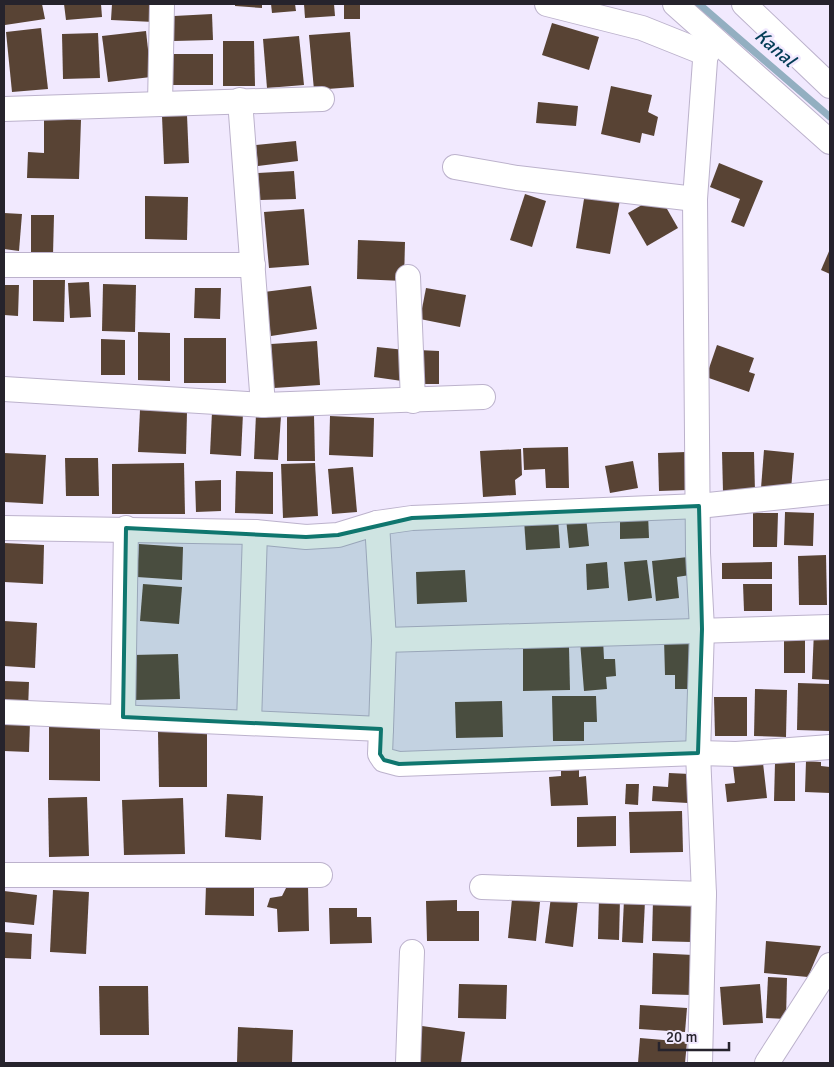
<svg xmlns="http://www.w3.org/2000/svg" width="834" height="1067" font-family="Signika,sans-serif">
  <rect width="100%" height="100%" fill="#f1e9fe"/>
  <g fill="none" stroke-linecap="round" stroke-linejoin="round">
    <!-- stream -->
    <polyline stroke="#93afc1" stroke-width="7" points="699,4 830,117"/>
  </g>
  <!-- building -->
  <g fill="#584334">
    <polygon points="4,4 42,4 45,19 5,25"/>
    <polygon points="64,4 101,4 102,17 66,20"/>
    <polygon points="112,4 155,4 154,22 111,20"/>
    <polygon points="235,4 262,4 262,8 235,6"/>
    <polygon points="271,4 295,4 296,11 272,13"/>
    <polygon points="304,4 334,4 335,16 305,18"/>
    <rect x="344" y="4" width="16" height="15"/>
    <polygon points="212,14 213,40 174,41 174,16"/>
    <polygon points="552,23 599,37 589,70 542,55"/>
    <polygon points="41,28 48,89 12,92 6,32"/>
    <polygon points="146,31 151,77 108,82 102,36"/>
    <polygon points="350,32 354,87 314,90 309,35"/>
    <polygon points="98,33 100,78 63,79 62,34"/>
    <polygon points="299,36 304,85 267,88 263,39"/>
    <polygon points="223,41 254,41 255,86 223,86"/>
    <rect x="172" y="54" width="41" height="31"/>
    <polygon points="611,86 652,95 648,112 658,117 654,136 642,133 640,143 601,134"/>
    <polygon points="538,102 578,106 576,126 536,123"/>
    <polygon points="187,115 189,163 164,164 162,116"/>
    <polygon points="44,118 81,120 79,179 27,178 28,152 44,153"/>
    <polygon points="296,141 298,161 258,166 256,145"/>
    <polygon points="719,163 763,181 744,227 731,222 740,199 710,187"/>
    <polygon points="294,171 296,199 260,200 258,173"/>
    <polygon points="585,193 620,200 610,254 576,248"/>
    <polygon points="525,194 546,201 532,247 510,240"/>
    <polygon points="659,195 678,228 647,246 628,213"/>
    <polygon points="145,196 188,197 187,240 145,239"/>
    <polygon points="304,209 309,265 269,268 264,212"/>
    <polygon points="4,213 22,214 19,251 4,249"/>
    <polygon points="31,215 54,215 53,255 31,255"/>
    <polygon points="358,240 405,242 404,281 357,279"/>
    <polygon points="830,249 830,274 821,270"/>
    <polygon points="33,280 65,280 64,322 33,321"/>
    <polygon points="89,282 91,317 70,318 68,283"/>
    <polygon points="103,284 136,285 135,332 102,331"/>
    <polygon points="4,285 19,285 18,316 4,315"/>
    <polygon points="311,286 317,329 271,336 264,292"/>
    <polygon points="195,288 221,288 220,319 194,318"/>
    <polygon points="426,288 466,295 460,327 420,319"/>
    <polygon points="138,332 170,333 170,381 138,380"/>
    <rect x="184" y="338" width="42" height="45"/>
    <polygon points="101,339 125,340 125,375 101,375"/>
    <polygon points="317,341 320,385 274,388 271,344"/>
    <polygon points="717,345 754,358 749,372 755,374 749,392 706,377"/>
    <polygon points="377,347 405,350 402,381 374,377"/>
    <polygon points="418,350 439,351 439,384 417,384"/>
    <polygon points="140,410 187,412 186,454 138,452"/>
    <polygon points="212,412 243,413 241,456 210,454"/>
    <polygon points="256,414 281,416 278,460 254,459"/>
    <polygon points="287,415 314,415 315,461 287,461"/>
    <polygon points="330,416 374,418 373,457 329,455"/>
    <polygon points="568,447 569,488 546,488 545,469 524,470 523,448"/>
    <polygon points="521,449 522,475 515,480 516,495 483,497 480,451"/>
    <polygon points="764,450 794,453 791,490 761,488"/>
    <polygon points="686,452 687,490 659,491 658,453"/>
    <polygon points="722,452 754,452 755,492 723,492"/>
    <polygon points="4,453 46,455 43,504 4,502"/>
    <polygon points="65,458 98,458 99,496 66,496"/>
    <polygon points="633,461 638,488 610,493 605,466"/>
    <polygon points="184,463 185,514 112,514 112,464"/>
    <polygon points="315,463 318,516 283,518 281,464"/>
    <polygon points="353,467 357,512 332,514 328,469"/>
    <polygon points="236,471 273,472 273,514 235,513"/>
    <polygon points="221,480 221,511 196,512 195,481"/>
    <polygon points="785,512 814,513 813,546 784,545"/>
    <polygon points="753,513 778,513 777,547 753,547"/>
    <polygon points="648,514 649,538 620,539 620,515"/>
    <polygon points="586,516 589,546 569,548 566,518"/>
    <polygon points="558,517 560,548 526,550 524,519"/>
    <polygon points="4,543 44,545 43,584 4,582"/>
    <polygon points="139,544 183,547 182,580 137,577"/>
    <polygon points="826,555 827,605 799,605 798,556"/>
    <polygon points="688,557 690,575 677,577 679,598 656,601 652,561"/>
    <polygon points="647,560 652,598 628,601 624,562"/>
    <polygon points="607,562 609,588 587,590 586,564"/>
    <polygon points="772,562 772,579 722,579 722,563"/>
    <polygon points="465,570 467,602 417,604 416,572"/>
    <polygon points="143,584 182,587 179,624 140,621"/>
    <polygon points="743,584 772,584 772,611 744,611"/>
    <polygon points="4,621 37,623 35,668 4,666"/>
    <polygon points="805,629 805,673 784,673 784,638"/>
    <polygon points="814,630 830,630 830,680 812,679"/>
    <polygon points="695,638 696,689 675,689 675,675 665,675 664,639"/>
    <polygon points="603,639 604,659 615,659 616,676 606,677 607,689 584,691 580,641"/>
    <polygon points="569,647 570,690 523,691 523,648"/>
    <polygon points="178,654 180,699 134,700 132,655"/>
    <polygon points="4,681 29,682 28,710 4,709"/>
    <polygon points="798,683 830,684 830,731 797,730"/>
    <polygon points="755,689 787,690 786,737 754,736"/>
    <polygon points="552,696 596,696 597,722 584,722 584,741 553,741"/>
    <polygon points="714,697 747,697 747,736 715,736"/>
    <polygon points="502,701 503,737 456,738 455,702"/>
    <polygon points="49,720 100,721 100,781 49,780"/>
    <polygon points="4,721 30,722 29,752 4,751"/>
    <polygon points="158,732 207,732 207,787 159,787"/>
    <polygon points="806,761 821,762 821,766 830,767 830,793 805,792"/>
    <polygon points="763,763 767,798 727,802 725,784 735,783 733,766"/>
    <polygon points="775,763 795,763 795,801 774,801"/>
    <polygon points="579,770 579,777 586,776 588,805 551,806 549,777 561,776 561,771"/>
    <polygon points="669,773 690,774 688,803 652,801 653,786 668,787"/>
    <polygon points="626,784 639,784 638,805 625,804"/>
    <polygon points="227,794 263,796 261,840 225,837"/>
    <polygon points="87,797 89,856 49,857 48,798"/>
    <polygon points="183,798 185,854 124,855 122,800"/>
    <polygon points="682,811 683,852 630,853 629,812"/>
    <polygon points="616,816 616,846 577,847 577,817"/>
    <polygon points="206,885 254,886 254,916 205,915"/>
    <polygon points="287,886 308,886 309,931 278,932 277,909 267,907 270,898 282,896"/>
    <polygon points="53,890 89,892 86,954 50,952"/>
    <polygon points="4,891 37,895 34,925 4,922"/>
    <polygon points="551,897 578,900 573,947 545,943"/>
    <polygon points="599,897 620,898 619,940 598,939"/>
    <polygon points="512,899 540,902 536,941 508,938"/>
    <polygon points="457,900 457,911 479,911 479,941 427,941 426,901"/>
    <polygon points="624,900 645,901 643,943 622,942"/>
    <polygon points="653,900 693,901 691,942 652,941"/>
    <polygon points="329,908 357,908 357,917 371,917 372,943 330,944"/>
    <polygon points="4,932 32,934 31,959 4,958"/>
    <polygon points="766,941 821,946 808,977 764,973"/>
    <polygon points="653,953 693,955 692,995 652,994"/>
    <polygon points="768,977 787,978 786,1019 766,1018"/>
    <polygon points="459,984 507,985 506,1019 458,1018"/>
    <polygon points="760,984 763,1023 723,1025 720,987"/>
    <polygon points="99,986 148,986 149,1035 100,1035"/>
    <polygon points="640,1005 687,1008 685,1032 639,1029"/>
    <polygon points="422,1026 465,1032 461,1063 417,1063"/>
    <polygon points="238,1027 293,1030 292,1063 237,1063"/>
    <polygon points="640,1038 687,1042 685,1063 638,1063"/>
  </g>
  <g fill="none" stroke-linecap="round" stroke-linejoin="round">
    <defs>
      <g id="street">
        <polyline points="547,4 642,28 707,54"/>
        <polyline points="675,4 830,142"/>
        <polyline points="744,4 830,86"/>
        <polyline points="240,100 263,405"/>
        <polyline points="160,104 162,4"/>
        <polyline points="4,109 322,99"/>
        <polyline points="455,167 517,178 695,199"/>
        <polyline points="4,265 253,265"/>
        <polyline points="408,277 413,401"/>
        <polyline points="4,389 263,405 483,397"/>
        <polyline points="377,523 384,640 381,729"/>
        <polyline points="4,528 255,532 306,537 338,535 377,523 412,518 699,506 830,492"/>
        <polyline points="384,640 830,627"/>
        <polyline points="4,712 381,729 380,754 384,760 399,764 698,753 736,754 830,747"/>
        <polyline points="123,717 126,528"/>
        <polyline points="249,723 255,532"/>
        <polyline points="4,875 320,875"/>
        <polyline points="482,887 704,894"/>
        <polyline points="408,1063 412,952"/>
        <polyline points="700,1063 704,894 698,753 702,629 698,553 695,199 707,33"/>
        <polyline points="767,1063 830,965"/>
      </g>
    </defs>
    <!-- street casing -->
    <use href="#street" stroke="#bcb2cc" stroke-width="26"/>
    <!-- street -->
    <use href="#street" stroke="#fff" stroke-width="24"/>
  </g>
  <!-- marked area -->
  <path fill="#0f766e" fill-opacity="0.2" stroke="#0f766e" stroke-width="4" stroke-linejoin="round" d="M 699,506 L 702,629 L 698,753 L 399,764 L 384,760 L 380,754 L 381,729 L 123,717 L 126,528 L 306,537 L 338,535 L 412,518 Z"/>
  <g text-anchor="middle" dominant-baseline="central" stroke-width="5" stroke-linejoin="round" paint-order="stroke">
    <!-- water labels -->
    <g font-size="19" font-style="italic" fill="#033c56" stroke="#f1e9fe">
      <text transform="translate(775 48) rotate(41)">Kanal</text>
    </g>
  </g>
  <!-- border -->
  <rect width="834" height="1067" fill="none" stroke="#26232c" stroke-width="10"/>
  <!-- scale -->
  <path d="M659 1042v8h70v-8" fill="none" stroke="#26232c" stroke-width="2.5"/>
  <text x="666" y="1042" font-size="15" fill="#26232c" stroke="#f1e9fe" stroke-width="4" paint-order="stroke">20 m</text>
</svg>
